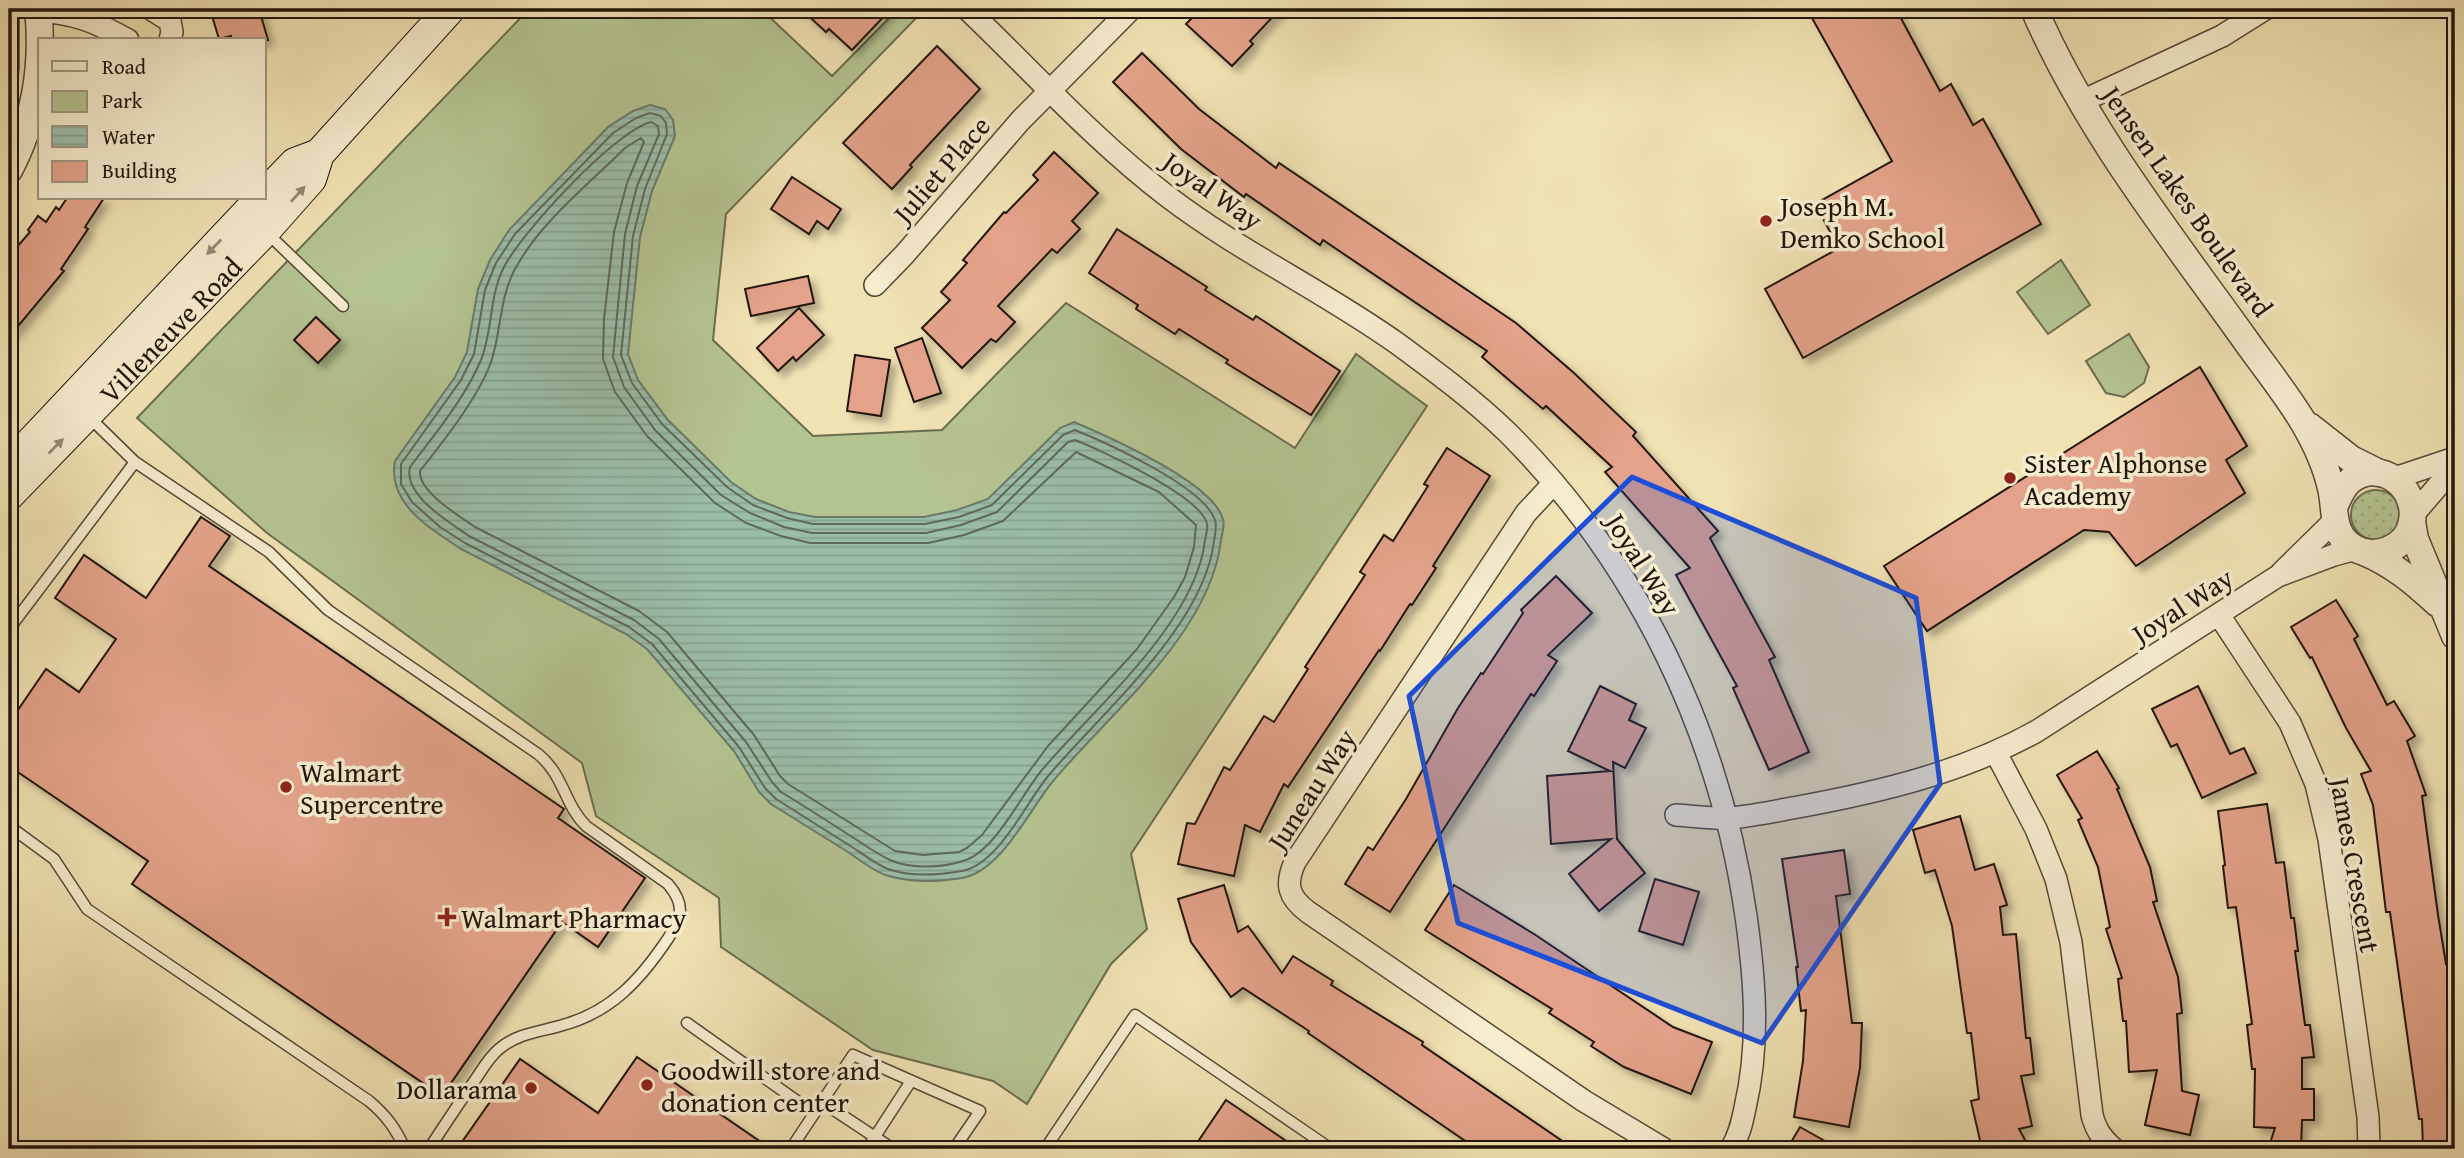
<svg xmlns="http://www.w3.org/2000/svg" width="2464" height="1158" font-family="'Gentium Book Plus',serif">
  <defs>
    <pattern id="garden-dots" width="8" height="8" patternUnits="userSpaceOnUse" patternTransform="scale(1.75)"><rect width="8" height="8" fill="#b4c491"/><path d="M2 2h.1M6 6h.1" fill="none" stroke="#9aa87c" stroke-width="1.8" stroke-linecap="round"/></pattern>
    <pattern id="water-rules" width="6" height="5" patternUnits="userSpaceOnUse" patternTransform="scale(1.75)"><rect width="6" height="5" fill="#9bbeaa"/><path d="M0 2.5h6" fill="none" stroke="#85a291"/></pattern>
    <filter id="shadow"><feDropShadow dx="6" dy="6" stdDeviation="3.5" flood-color="#0004"/></filter>
  </defs>
  <rect width="100%" height="100%" fill="#f1e2b3"/>
  <filter id="stains"><feTurbulence type="fractalNoise" baseFrequency=".00286" numOctaves="4"/><feColorMatrix values="0 0 0 0 .2 0 0 0 0 .09 0 0 0 0 .02 0 0 0 .5 -.17"/></filter>
  <radialGradient id="worn" r=".72"><stop offset=".6" stop-color="#630" stop-opacity="0"/><stop offset="1" stop-color="#630" stop-opacity=".3"/></radialGradient>
  <!-- green -->
  <g fill="#b4c491" stroke="#6a6c4e" stroke-width="2">
    <polygon points="9,9 19,9 19,68 12,121 9,128"/>
    <polygon points="529,9 761,9 832,76 898,9 918,9 921,13 726,214 713,340 813,436 942,430 1066,303 1295,448 1356,354 1427,406 1131,854 1147,929 1111,964 1027,1104 993,1081 873,1050 721,947 719,898 596,816 582,763 267,533 137,418"/>
    <polygon points="2061,260 2090,305 2048,334 2017,292"/>
    <polygon points="2129,334 2149,367 2144,383 2124,397 2106,393 2086,361"/>
  </g>
  <!-- garden -->
  <circle fill="url(#garden-dots)" stroke="#6a6c4e" stroke-width="2" cx="2376" cy="515" r="25"/>
  <!-- water -->
  <path fill="url(#water-rules)" stroke="#6a7a6a" stroke-width="2" d="M 650,105 L 665,109 L 673,120 L 675,136 L 652,191 L 640,237 L 628,354 L 638,380 L 668,420 L 731,482 L 756,499 L 789,512 L 815,517 L 924,517 L 957,510 L 988,499 L 1060,428 L 1074,422 C 1109,437 1212,482 1223,519 C 1225,524 1222,534 1221,540 C 1211,632 1111,712 1054,780 C 1030,808 1002,871 962,878 C 938,882 913,883 889,876 C 874,872 860,860 848,852 C 822,836 797,820 771,804 L 759,792 L 734,751 L 647,649 L 626,634 L 461,549 C 430,528 387,504 395,461 L 455,377 L 467,352 L 478,289 L 490,260 L 509,230 L 608,127 L 633,111 Z"/>
  <g fill="none" stroke-linecap="round" stroke-linejoin="round">
    <!-- shore -->
    <g stroke="#5e6a5a" stroke-width="2">
      <path d="M 650,113 L 661,116 L 666,123 L 667,134 L 645,189 L 633,236 L 621,355 L 632,383 L 662,424 L 727,487 L 753,505 L 787,518 L 813,524 L 925,524 L 959,517 L 992,505 L 1063,435 L 1075,430 C 1107,443 1204,487 1215,520 C 1217,526 1215,535 1214,541 C 1204,626 1103,711 1049,775 C 1026,802 999,864 962,871 C 939,875 910,877 888,869 C 876,864 863,854 852,847 C 827,831 801,815 776,799 L 765,788 L 739,747 L 652,644 L 629,627 L 465,543 L 440,527 L 412,502 L 401,484 L 401,464 L 461,380 L 474,354 L 485,290 L 496,263 L 515,234 L 613,133 L 636,118 Z"/>
      <path d="M 651,122 L 658,126 L 659,134 L 637,186 L 625,234 L 613,357 L 624,387 L 655,430 L 721,495 L 750,513 L 784,527 L 812,533 L 926,533 L 961,525 L 997,512 L 1068,442 L 1075,440 C 1101,450 1202,497 1207,524 C 1208,528 1206,535 1205,540 C 1196,623 1094,708 1042,770 C 1021,795 995,852 963,861 C 942,868 910,869 890,860 C 875,853 862,843 849,835 C 826,820 804,806 781,792 L 772,782 L 746,742 L 659,639 L 634,620 L 469,536 C 449,522 403,495 410,467 C 435,434 465,398 481,360 C 493,330 489,296 504,267 C 522,232 615,131 651,122 Z"/>
      <path d="M 641,138 L 644,142 L 627,183 L 614,232 L 604,319 L 603,359 L 615,392 L 647,436 L 715,503 L 746,523 L 781,536 L 810,543 L 928,543 L 964,535 L 1003,521 L 1076,452 L 1159,492 L 1196,525 L 1194,547 L 1185,577 L 1174,597 L 1137,649 L 1048,746 L 982,835 L 967,848 L 959,852 L 923,855 L 895,851 L 788,784 L 780,776 L 754,735 L 667,632 L 639,611 L 475,527 C 459,516 418,491 420,471 C 443,442 481,394 492,359 C 501,330 500,298 514,271 C 539,223 587,186 625,148 Z"/>
    </g>
  </g>
  <!-- building -->
  <g fill="#e3a289" stroke="#21150b" stroke-width="2" filter="url(#shadow)">
    <polygon points="210,9 259,9 268,40 232,40 231,36 219,39"/>
    <polygon points="801,9 891,9 852,50 829,29 826,32"/>
    <polygon points="1201,9 1280,9 1250,41 1253,44 1232,66 1186,24"/>
    <polygon points="1807,9 1896,9 1940,91 1951,84 1973,125 1983,119 2041,224 1803,358 1765,289 1839,248 1815,204 1892,161"/>
    <polygon points="937,46 980,89 910,165 912,167 892,189 843,143"/>
    <polygon points="1142,53 1199,109 1276,168 1279,163 1516,323 1574,373 1636,432 1633,436 1718,531 1710,538 1775,657 1769,660 1809,752 1769,770 1733,688 1737,686 1676,575 1690,568 1605,472 1612,467 1546,406 1543,409 1482,357 1487,351 1323,240 1320,245 1246,194 1244,197 1181,149 1113,82"/>
    <polygon points="1054,152 1098,193 1072,221 1080,229 1057,253 1052,249 998,306 1015,322 996,342 991,339 962,368 922,328 950,300 941,292 967,263 963,260 1004,212 1006,213 1038,180 1033,175"/>
    <polygon points="792,177 841,209 828,229 817,221 809,234 771,209"/>
    <polygon points="67,198 104,198 85,227 88,229 61,269 64,271 9,337 9,256 30,232 28,230 38,216 46,222 56,207 59,210"/>
    <polygon points="1117,229 1207,287 1205,290 1253,320 1256,316 1340,371 1311,415 1226,363 1228,360 1179,329 1175,334 1136,309 1138,305 1089,273"/>
    <polygon points="808,276 814,303 751,316 745,289"/>
    <polygon points="799,308 824,335 796,361 793,357 778,371 757,348"/>
    <polygon points="316,317 340,340 318,363 294,340"/>
    <polygon points="922,338 941,393 914,402 895,348"/>
    <polygon points="855,355 890,360 881,416 847,411"/>
    <polygon points="2200,367 2247,446 2226,460 2245,493 2136,566 2109,532 2084,530 1927,631 1884,566"/>
    <polygon points="1447,448 1490,476 1433,566 1436,568 1412,605 1410,604 1380,651 1379,650 1288,787 1284,784 1260,832 1245,825 1234,876 1178,864 1187,823 1195,824 1224,767 1230,770 1264,716 1274,722 1308,669 1305,667 1365,575 1360,572 1384,535 1393,541 1428,486 1424,484"/>
    <polygon points="201,517 230,536 209,566 564,809 558,818 645,878 598,947 562,922 442,1096 132,884 148,861 9,766 9,723 46,669 79,692 116,639 55,598 84,555 146,598"/>
    <polygon points="1556,576 1592,613 1548,655 1557,661 1534,696 1531,694 1390,912 1345,884 1368,847 1373,850 1406,799 1458,708 1481,673 1483,674 1523,613 1521,610"/>
    <polygon points="2336,600 2358,636 2354,639 2387,705 2394,701 2415,736 2407,741 2426,795 2422,796 2438,915 2446,964 2451,963 2455,995 2455,1005 2450,1005 2455,1043 2455,1149 2423,1149 2422,1119 2419,1119 2390,912 2386,912 2373,805 2361,774 2371,771 2346,728 2312,657 2310,658 2291,627"/>
    <polygon points="1600,686 1636,704 1629,720 1646,728 1625,768 1613,762 1617,839 1645,873 1599,911 1569,874 1611,839 1551,844 1547,776 1610,771 1568,751"/>
    <polygon points="2198,686 2230,754 2244,748 2256,773 2202,798 2177,744 2171,747 2152,709"/>
    <polygon points="2097,751 2119,788 2117,789 2150,867 2157,901 2153,902 2178,977 2182,1013 2177,1014 2182,1091 2199,1095 2190,1135 2145,1125 2157,1070 2129,1072 2126,1021 2123,1021 2118,979 2122,978 2106,929 2110,927 2098,867 2078,820 2082,818 2057,775"/>
    <polygon points="2267,804 2276,863 2284,862 2291,918 2294,918 2298,951 2295,951 2305,1025 2310,1025 2314,1057 2302,1058 2302,1089 2314,1089 2314,1120 2302,1120 2301,1149 2268,1149 2275,1128 2254,1127 2255,1069 2252,1069 2247,1025 2252,1024 2236,907 2228,908 2223,866 2225,865 2218,811"/>
    <polygon points="1960,816 1975,870 1994,864 2007,905 2000,907 2003,935 2016,934 2026,1038 2030,1038 2034,1074 2021,1076 2032,1126 2019,1129 2030,1149 1982,1149 1971,1101 1979,1099 1971,1033 1967,1033 1952,926 1935,870 1925,873 1913,830"/>
    <polygon points="1844,850 1850,894 1836,896 1852,1023 1862,1023 1860,1068 1849,1127 1794,1117 1803,1061 1806,1010 1801,1011 1796,967 1798,967 1782,859"/>
    <polygon points="1655,879 1699,892 1683,945 1639,931"/>
    <polygon points="1224,885 1238,932 1248,926 1282,973 1293,956 1333,981 1331,985 1423,1042 1422,1045 1574,1149 1477,1149 1308,1033 1309,1031 1243,988 1231,997 1191,942 1178,899"/>
    <polygon points="1454,885 1534,934 1673,1027 1712,1042 1691,1094 1624,1067 1591,1046 1594,1042 1549,1013 1552,1009 1425,930"/>
    <polygon points="637,1057 771,1149 457,1149 520,1059 598,1113"/>
    <polygon points="1226,1100 1298,1149 1193,1149"/>
    <polygon points="1800,1127 1839,1149 1787,1149"/>
  </g>
  <g fill="none" stroke-linecap="round" stroke-linejoin="round">
    <defs>
      <g id="service">
        <polyline points="267,233 343,306"/>
        <path d="M 89,417 L 135,462 L 269,552 L 328,610 L 538,754 C 564,775 564,804 586,826 L 668,884 C 686,905 682,918 667,940 C 640,980 611,1012 563,1025 C 540,1032 518,1033 499,1049 C 488,1058 481,1072 473,1083 C 458,1105 443,1127 429,1149"/>
        <polyline points="9,629 135,462"/>
        <path d="M 9,826 L 54,859 L 87,909 L 369,1101 C 386,1115 396,1129 405,1149"/>
        <polyline points="687,1023 814,1113"/>
        <polyline points="822,1102 893,1149"/>
        <polyline points="795,1149 792,1147 853,1055 980,1111 954,1149"/>
        <polyline points="867,1149 911,1081"/>
        <polyline points="1045,1149 1135,1015 1331,1149"/>
      </g>
      <g id="minor">
        <polyline points="151,9 170,21 172,32 170,40"/>
        <path d="M 967,9 C 1033,72 1095,141 1167,196 C 1240,252 1324,291 1398,344 C 1436,372 1474,400 1508,433 C 1639,564 1720,734 1746,916 C 1755,980 1760,1044 1745,1108 C 1742,1123 1739,1136 1731,1149"/>
        <path d="M 38,11 C 75,13 96,22 128,40"/>
        <polyline points="2080,102 2222,36 2265,9"/>
        <polyline points="875,285 904,255 1020,121 1131,9"/>
        <polyline points="2395,478 2455,458"/>
        <path d="M 1554,483 L 1526,513 L 1295,862 C 1285,884 1288,897 1308,912 L 1584,1101 L 1664,1149"/>
        <polyline points="2413,515 2455,466"/>
        <polyline points="2282,572 2335,520"/>
        <polyline points="2219,615 2290,723 2316,784 2329,839 2368,1117 2369,1149"/>
        <path d="M 1996,753 L 2036,829 L 2056,879 L 2071,942 L 2092,1115 C 2096,1130 2102,1139 2114,1149"/>
        <path d="M 1676,815 C 1694,816 1713,819 1730,818 C 1753,816 1776,811 1798,807 C 1880,792 1964,772 2037,731 L 2278,576 L 2334,555 L 2356,549"/>
      </g>
      <g id="tertiary">
        <path d="M 2034,9 C 2086,129 2168,232 2244,338 C 2263,365 2285,392 2302,420 C 2314,440 2326,466 2331,488 C 2336,508 2331,533 2351,546 C 2374,562 2408,548 2412,521 C 2418,487 2380,458 2351,480 C 2342,487 2339,497 2334,507"/>
        <path d="M 9,170 C 35,122 44,63 38,9"/>
        <polyline points="2309,426 2351,459 2379,473"/>
        <polyline points="2412,522 2415,539 2455,636"/>
        <path d="M 2364,552 C 2393,564 2414,582 2437,603"/>
      </g>
      <g id="secondary">
        <polyline points="264,195 295,163 319,154"/>
        <polyline points="16,458 261,198"/>
        <path id="s1" d="M 9,495 L 265,231 L 311,179 L 319,154 L 450,9"/>
      </g>
    </defs>
    <!-- service casing -->
    <use href="#service" stroke="#554835" stroke-width="13"/>
    <!-- minor casing -->
    <use href="#minor" stroke="#554835" stroke-width="24"/>
    <!-- tertiary casing -->
    <use href="#tertiary" stroke="#554835" stroke-width="29"/>
    <!-- secondary casing -->
    <use href="#secondary" stroke="#21150b" stroke-width="32"/>
    <!-- service -->
    <use href="#service" stroke="#f6ecce" stroke-width="10"/>
    <!-- minor -->
    <use href="#minor" stroke="#f6ecce" stroke-width="21"/>
    <!-- tertiary -->
    <use href="#tertiary" stroke="#f6ecce" stroke-width="26"/>
    <!-- secondary -->
    <use href="#secondary" stroke="#f6ecce" stroke-width="30"/>
  </g>
  <!-- one-way arrows -->
  <defs><path id="oneway-solid" d="M-6-.8H1V-3.2L6.5 0L1 3.2V.8H-6Z" transform="scale(1.75)"/></defs>
  <g fill="#968b76">
    <use href="#oneway-solid" transform="translate(298 194) rotate(-48)"/>
    <use href="#oneway-solid" transform="translate(214 247) rotate(134)"/>
    <use href="#oneway-solid" transform="translate(56 446) rotate(-45)"/>
  </g>
  <!-- marked area -->
  <path fill="#1d4ed8" fill-opacity="0.2" stroke="#1d4ed8" stroke-width="5" stroke-linejoin="round" d="M 1632,477 L 1916,598 L 1940,784 L 1762,1043 L 1458,923 L 1409,696 Z"/>
  <!-- markers -->
  <g fill="#8f2418" stroke="#f6ecce" stroke-width="2.5">
    <circle cx="1766" cy="221" r="7"/>
    <circle cx="2010" cy="478" r="7"/>
    <circle cx="286" cy="787" r="7"/>
    <path d="M443.5 906.5h7v7h7v7h-7v7h-7v-7h-7v-7h7z"/>
    <circle cx="647" cy="1085" r="7"/>
    <circle cx="531" cy="1088" r="7"/>
  </g>
  <g text-anchor="middle" dominant-baseline="central" stroke-width="7" stroke-linejoin="round" paint-order="stroke">
    <!-- street labels -->
    <g font-size="28" fill="#21150b" stroke="#f6ecce">
      <text transform="translate(941 169) rotate(-49)">Juliet Place</text>
      <text transform="translate(1213 190) rotate(35)">Joyal Way</text>
      <text transform="translate(2188 201) rotate(55)">Jensen Lakes Boulevard</text>
      <text stroke="none"><textPath href="#s1" startOffset="231">Villeneuve Road</textPath></text>
      <text transform="translate(1644 564) rotate(58)">Joyal Way</text>
      <text transform="translate(2182 605) rotate(-33)">Joyal Way</text>
      <text transform="translate(1311 789) rotate(-57)">Juneau Way</text>
      <text transform="translate(2356 865) rotate(80)">James Crescent</text>
    </g>
    <!-- poi labels -->
    <g font-size="28" fill="#21150b" stroke="#f6ecce" text-anchor="start">
      <text x="1780" y="205">Joseph M.<tspan x="1780" dy="32">Demko School</tspan></text>
      <text x="2024" y="462">Sister Alphonse<tspan x="2024" dy="32">Academy</tspan></text>
      <text x="300" y="771">Walmart<tspan x="300" dy="32">Supercentre</tspan></text>
      <text x="461" y="917">Walmart Pharmacy</text>
      <text x="661" y="1069">Goodwill store and<tspan x="661" dy="32">donation center</tspan></text>
      <text x="517" y="1088" text-anchor="end">Dollarama</text>
    </g>
  </g>
  <!-- margin -->
  <rect width="2464" height="1158" fill="none" stroke="#f1e2b3" stroke-width="35"/>
  <rect x="10" y="10" width="2443" height="1137" fill="none" stroke="#21150b" stroke-width="3.5"/>
  <rect x="18" y="18" width="2429" height="1123" fill="none" stroke="#21150b" stroke-width="2"/>
  <!-- legend -->
  <rect x="38" y="38" width="228" height="161" fill="#f6ecce" stroke="#a19680" stroke-width="2"/>
  <rect x="52" y="61" width="35" height="10" fill="#f6ecce" stroke="#a19680" stroke-width="2"/>
  <text x="102" y="74" font-size="21" fill="#21150b">Road</text>
  <rect x="52" y="91" width="35" height="21" fill="#b4c491" stroke="#a19680" stroke-width="2"/>
  <text x="102" y="108" font-size="21" fill="#21150b">Park</text>
  <rect x="52" y="126" width="35" height="21" fill="url(#water-rules)" stroke="#a19680" stroke-width="2"/>
  <text x="102" y="144" font-size="21" fill="#21150b">Water</text>
  <rect x="52" y="161" width="35" height="21" fill="#e3a289" stroke="#a19680" stroke-width="2"/>
  <text x="102" y="178" font-size="21" fill="#21150b">Building</text>
  <rect width="100%" height="100%" filter="url(#stains)"/>
  <rect width="100%" height="100%" fill="url(#worn)"/>
</svg>
